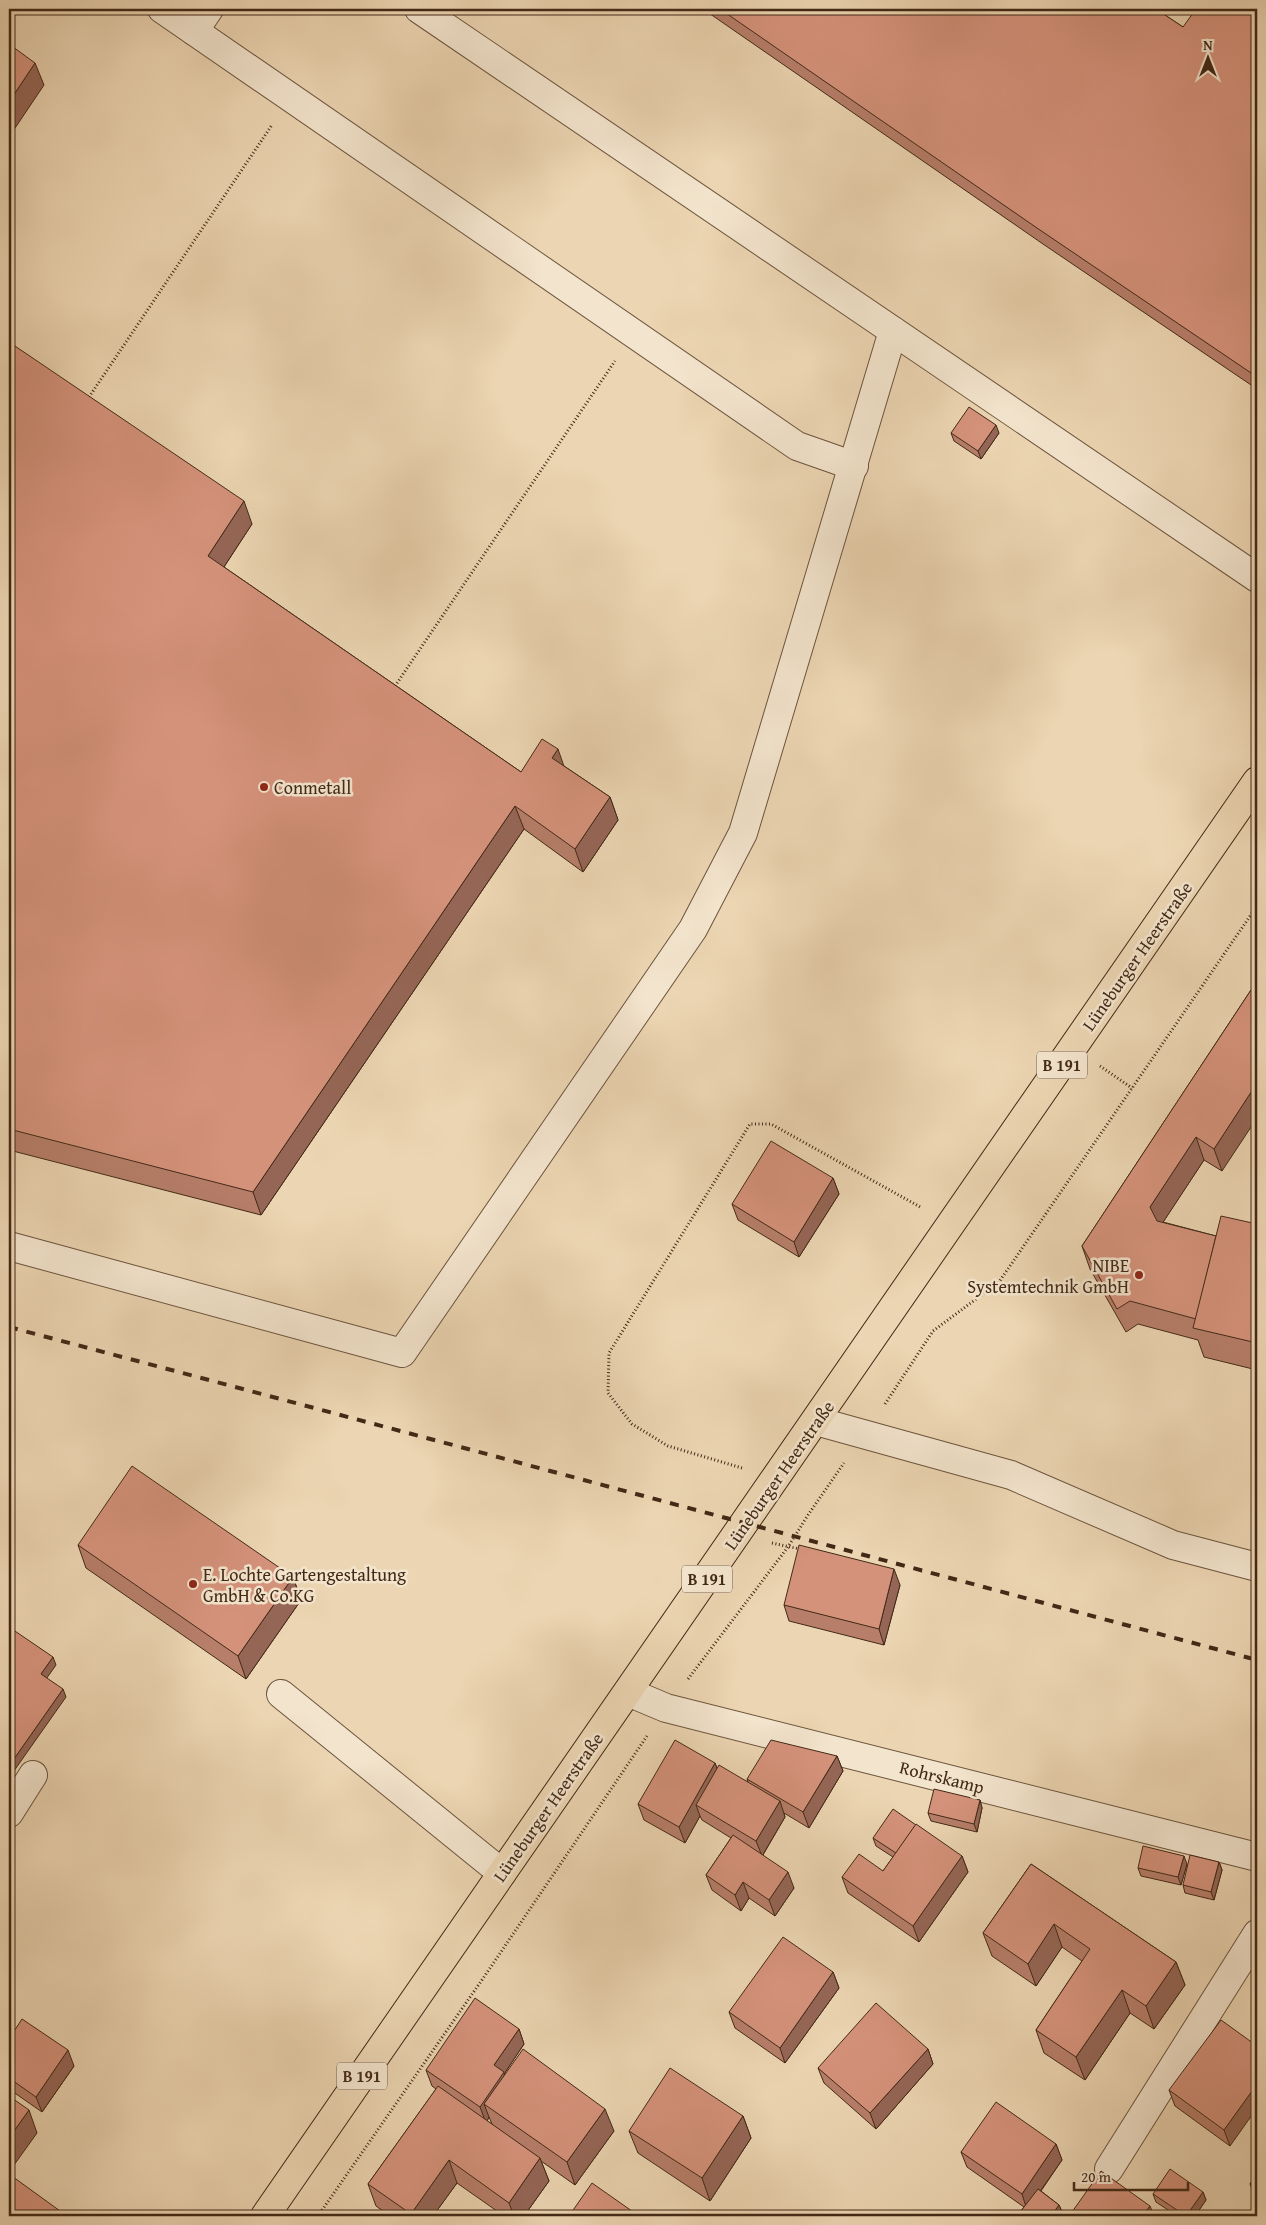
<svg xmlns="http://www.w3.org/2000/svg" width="1266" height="2225" font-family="'Gentium Book Plus',serif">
  <rect width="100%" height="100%" fill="#ecd5b2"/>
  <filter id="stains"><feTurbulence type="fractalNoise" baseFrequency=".004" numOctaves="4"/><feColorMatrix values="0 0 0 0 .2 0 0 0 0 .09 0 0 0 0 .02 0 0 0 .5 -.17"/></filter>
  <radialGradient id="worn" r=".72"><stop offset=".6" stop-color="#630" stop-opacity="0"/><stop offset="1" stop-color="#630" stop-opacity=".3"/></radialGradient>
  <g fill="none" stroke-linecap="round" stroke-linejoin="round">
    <defs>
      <g id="minor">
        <polyline points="162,9 797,446 854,466"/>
        <polyline points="419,9 1257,578"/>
        <polyline points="194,31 209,9"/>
        <polyline points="9,1246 402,1353 693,929 743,833 893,331"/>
        <polyline points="816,1421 1011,1475 1173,1545 1257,1567"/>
        <polyline points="628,1692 666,1708 1257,1857"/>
        <polyline points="281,1694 502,1873"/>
        <polyline points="9,1813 33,1775"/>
        <polyline points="1109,2169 1257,1934"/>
      </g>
      <polyline id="major" points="265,2216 1257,781"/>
    </defs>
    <!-- minor casing -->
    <use href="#minor" stroke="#6c543d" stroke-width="30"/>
    <!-- major casing -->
    <use href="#major" stroke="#422916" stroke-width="30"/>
    <!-- path -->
    <g stroke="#422916" stroke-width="3" stroke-dasharray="1 2.5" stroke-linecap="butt">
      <polyline points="87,400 272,125"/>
      <polyline points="393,689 615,361"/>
      <polyline points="1100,1066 1132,1088"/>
      <polyline points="885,1404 933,1331 999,1282 1257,906"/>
      <polyline points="742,1468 668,1446 632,1424 608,1393 609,1353 750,1124 771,1124 922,1208"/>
      <polyline points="772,1543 800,1549"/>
      <polyline points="688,1679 788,1547 808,1515 844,1463"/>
      <polyline points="318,2216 484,1977 647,1736"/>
    </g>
    <!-- minor -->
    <use href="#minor" stroke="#f3e4cd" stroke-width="28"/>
    <!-- major -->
    <use href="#major" stroke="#ecd5b2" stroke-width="28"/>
    <!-- rail -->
    <path stroke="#422916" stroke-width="4" stroke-dasharray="9 9" stroke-linecap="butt" d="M 9,1327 C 425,1437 841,1549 1257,1660"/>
  </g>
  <!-- wall -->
  <g fill="#b77e6a" stroke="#422916" fill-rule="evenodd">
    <polygon points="703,9 1156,9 1183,27 1257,9 1257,389 1043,244"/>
    <polygon points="9,342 252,524 224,567 521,772 564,766 610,797 618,820 583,872 524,829 261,1215 9,1150"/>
    <polygon points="951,433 999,433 981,459 954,441"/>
    <polygon points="1251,990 1222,1171 1204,1160 1163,1222 1216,1236 1257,1224 1257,1370 1204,1357 1198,1340 1138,1324 1126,1332 1090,1269 1082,1246"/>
    <polygon points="833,1178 839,1194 799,1257 738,1220 732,1204"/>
    <polygon points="78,1545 293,1577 301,1600 246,1679 86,1568"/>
    <polygon points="900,1585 884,1645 789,1621 784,1605"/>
    <polygon points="837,1756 843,1771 809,1828 784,1813 785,1817 763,1855 794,1888 775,1916 749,1898 741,1911 712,1890 706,1875 731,1838 702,1820 700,1816 685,1843 644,1820 638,1804 715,1763 717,1768 748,1782 747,1779"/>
    <polygon points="980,1800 982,1808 977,1832 931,1821 928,1813"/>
    <polygon points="873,1838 962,1856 968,1872 919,1942 848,1893 842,1877 883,1871 893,1857 876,1846"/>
    <polygon points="1219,1862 1222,1870 1214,1900 1185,1893 1183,1885"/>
    <polygon points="1031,1864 1176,1962 1185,1985 1154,2029 1130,2013 1085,2080 1044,2053 1036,2030 1082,1961 1062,1947 1036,1986 992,1956 983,1933"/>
    <polygon points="1187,1864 1181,1885 1141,1876 1138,1868"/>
    <polygon points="833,1972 839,1988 785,2063 735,2028 729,2012"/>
    <path d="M 519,2029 L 524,2044 L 504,2074 L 505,2074 L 614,2131 L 575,2185 L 541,2161 L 549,2181 L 524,2216 L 504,2216 L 457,2183 L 433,2216 L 390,2216 L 376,2206 L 368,2184 L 436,2089 L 432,2086 L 426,2070 ZM 489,2117 L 492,2124 L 487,2121 Z"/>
    <polygon points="9,2039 74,2066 42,2112 9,2089"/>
    <polygon points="1257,2046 1230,2146 1175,2106 1169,2090"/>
    <polygon points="928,2049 933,2064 876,2129 824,2083 818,2068"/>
    <polygon points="743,2116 751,2138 710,2201 638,2153 629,2131"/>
    <polygon points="1056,2144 1062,2160 1041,2191 1059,2205 1064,2216 1017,2216 1024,2207 967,2167 961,2152"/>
    <polygon points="1257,2173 1257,2201 1256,2199 1250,2184"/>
    <polygon points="1203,2192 1206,2200 1195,2216 1177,2216 1156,2202 1153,2194"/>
  </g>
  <!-- shaded-wall -->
  <g fill="#956656" stroke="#422916">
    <polygon points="35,63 44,85 9,137 9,102"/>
    <polygon points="996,425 999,433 981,459 978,451"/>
    <polygon points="244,501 252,524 216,579 208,556"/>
    <polygon points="558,749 566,772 552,758"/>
    <polygon points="610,797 618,820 583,872 575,849"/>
    <polygon points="515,806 524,829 261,1215 253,1192"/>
    <polygon points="1257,1083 1257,1118 1222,1171 1214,1149"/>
    <polygon points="1196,1137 1204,1160 1158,1230 1150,1207"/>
    <polygon points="833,1178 839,1194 799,1257 794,1242"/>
    <polygon points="894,1569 900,1585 884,1645 879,1629"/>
    <polygon points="293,1577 301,1600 246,1679 238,1656"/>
    <polygon points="53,1657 56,1665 44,1682 41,1674"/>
    <polygon points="63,1689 66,1697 9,1778 9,1766"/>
    <polygon points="837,1756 843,1771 809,1828 803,1812"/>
    <polygon points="715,1763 721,1779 696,1805 700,1816 685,1843 679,1827"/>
    <polygon points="980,1800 982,1808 977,1832 974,1824"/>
    <polygon points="780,1801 785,1817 762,1856 756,1841"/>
    <polygon points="962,1856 968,1872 919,1942 913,1926"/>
    <polygon points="1184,1856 1187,1864 1181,1885 1178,1877"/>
    <polygon points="1219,1862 1222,1870 1214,1900 1211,1892"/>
    <polygon points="788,1872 794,1888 775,1916 769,1900"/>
    <polygon points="743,1882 749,1898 741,1911 735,1895"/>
    <polygon points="1054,1924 1062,1947 1036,1986 1028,1964"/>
    <polygon points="1176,1962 1185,1985 1154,2029 1146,2006"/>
    <polygon points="833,1972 839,1988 785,2063 780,2048"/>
    <polygon points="1122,1990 1130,2013 1085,2080 1076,2057"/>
    <polygon points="519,2029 524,2044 504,2074 509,2087 484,2104 489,2117 486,2123 480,2107 494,2065"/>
    <polygon points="928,2049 933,2064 876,2129 870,2113"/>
    <polygon points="68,2050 74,2066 42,2112 36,2097"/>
    <polygon points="1257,2084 1257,2108 1230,2146 1224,2130"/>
    <polygon points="605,2109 614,2131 575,2185 567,2162"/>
    <polygon points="29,2110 37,2133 9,2172 9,2138"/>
    <polygon points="743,2116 751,2138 710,2201 702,2178"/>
    <polygon points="1056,2144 1062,2160 1027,2210 1022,2194"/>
    <polygon points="540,2158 549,2181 524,2216 514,2216 509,2203"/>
    <polygon points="449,2160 457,2183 433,2216 411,2216 411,2214"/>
    <polygon points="1203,2192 1206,2200 1195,2216 1186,2216"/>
    <polygon points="1059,2205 1064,2216 1051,2216"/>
    <polygon points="1150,2206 1154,2216 1142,2216"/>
  </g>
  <!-- building -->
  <g fill="#d5927b" stroke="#422916">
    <polygon points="720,9 1156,9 1183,27 1196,9 1257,9 1257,377 1037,228"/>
    <polygon points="9,44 35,63 9,102"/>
    <polygon points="9,342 244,501 208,556 521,772 542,739 558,749 552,758 610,797 575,849 515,806 253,1192 9,1129"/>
    <polygon points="969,407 996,425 978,451 951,433"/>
    <polygon points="1251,990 1257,995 1257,1083 1214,1149 1196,1137 1150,1207 1157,1221 1216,1236 1196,1319 1130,1301 1117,1309 1082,1246"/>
    <polygon points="771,1141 833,1178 794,1242 732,1204"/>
    <polygon points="1221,1216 1257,1224 1257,1343 1193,1328"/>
    <polygon points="132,1466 293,1577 238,1656 78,1545"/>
    <polygon points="799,1545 894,1569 879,1629 784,1605"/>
    <polygon points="9,1627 53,1657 41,1674 63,1689 9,1766"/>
    <polygon points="675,1740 715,1763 679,1827 638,1804"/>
    <polygon points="771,1740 837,1756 803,1812 747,1779"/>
    <polygon points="719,1765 780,1801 756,1841 696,1805"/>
    <polygon points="934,1789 980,1800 974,1824 928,1813"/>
    <polygon points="893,1809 916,1825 896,1853 873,1838"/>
    <polygon points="916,1824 962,1856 913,1926 842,1877 859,1854 883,1871"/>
    <polygon points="733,1835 788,1872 769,1900 743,1882 735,1895 706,1875"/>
    <polygon points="1143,1846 1184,1856 1178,1877 1138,1868"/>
    <polygon points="1190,1855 1219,1862 1211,1892 1183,1885"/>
    <polygon points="1031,1864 1176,1962 1146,2006 1122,1990 1076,2057 1036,2030 1090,1949 1054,1924 1028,1964 983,1933"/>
    <polygon points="783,1937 833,1972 780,2048 729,2012"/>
    <polygon points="475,1998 519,2029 494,2065 504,2072 480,2107 426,2070"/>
    <polygon points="876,2003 928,2049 870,2113 818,2068"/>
    <polygon points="22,2019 68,2050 36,2097 9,2078 9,2039"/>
    <polygon points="1221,2020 1257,2046 1257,2084 1224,2130 1169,2090"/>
    <polygon points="523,2049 605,2109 567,2162 484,2104"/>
    <polygon points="670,2068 743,2116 702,2178 629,2131"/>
    <polygon points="438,2086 540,2158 509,2203 449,2160 411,2214 368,2184"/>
    <polygon points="9,2096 29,2110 9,2138"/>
    <polygon points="996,2102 1056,2144 1022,2194 961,2152"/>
    <polygon points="1170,2169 1203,2192 1186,2216 1153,2194"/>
    <polygon points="1101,2171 1150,2206 1142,2216 1077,2216 1072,2212"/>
    <polygon points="1257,2173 1257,2189 1250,2184"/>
    <polygon points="9,2174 67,2216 9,2216"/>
    <polygon points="592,2183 639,2216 569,2216"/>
    <polygon points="1038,2189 1059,2205 1051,2216 1017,2216"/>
  </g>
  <!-- markers -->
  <g fill="#8f2418" stroke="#f3e4cd" stroke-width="2">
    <circle cx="264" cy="787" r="5"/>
    <circle cx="1139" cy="1275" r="5"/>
    <circle cx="193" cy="1584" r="5"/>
  </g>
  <g text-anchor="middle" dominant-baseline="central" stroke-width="5" stroke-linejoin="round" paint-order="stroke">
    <!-- shield labels -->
    <g fill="#f3e4cd" stroke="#77614d" stroke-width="1">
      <rect x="1037" y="1051.5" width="50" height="27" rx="4"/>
      <rect x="682" y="1565.5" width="50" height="27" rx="4"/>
      <rect x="337" y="2062.5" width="50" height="27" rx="4"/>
    </g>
    <g font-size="16" font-weight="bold" fill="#422916">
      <text x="1062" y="1065">B 191</text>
      <text x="707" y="1579">B 191</text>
      <text x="362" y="2076">B 191</text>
    </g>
    <!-- poi labels -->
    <g font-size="18" fill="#422916" stroke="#f3e4cd" text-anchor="start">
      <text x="274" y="787">Conmetall</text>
      <text x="1129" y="1265" text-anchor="end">NIBE<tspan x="1129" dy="21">Systemtechnik GmbH</tspan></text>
      <text x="203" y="1574">E. Lochte Gartengestaltung<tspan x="203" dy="21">GmbH &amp; Co.KG</tspan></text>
    </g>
    <!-- street labels -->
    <g font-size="18" fill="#422916" stroke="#f3e4cd">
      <text transform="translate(1137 956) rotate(-55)">Lüneburger Heerstraße</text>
      <text transform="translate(779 1475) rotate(-55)">Lüneburger Heerstraße</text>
      <text transform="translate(942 1777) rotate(14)">Rohrskamp</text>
      <text transform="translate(548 1807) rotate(-55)">Lüneburger Heerstraße</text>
    </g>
  </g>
  <!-- margin -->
  <rect width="1266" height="2225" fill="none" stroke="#ecd5b2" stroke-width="30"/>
  <rect x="10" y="10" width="1246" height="2205" fill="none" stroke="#422916" stroke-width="2.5"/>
  <rect x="15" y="15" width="1236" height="2195" fill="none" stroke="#422916"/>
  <!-- north arrow -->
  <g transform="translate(1208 58)" stroke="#f3e4cd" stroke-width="4" paint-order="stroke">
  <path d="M0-4L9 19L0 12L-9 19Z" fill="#422916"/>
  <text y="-8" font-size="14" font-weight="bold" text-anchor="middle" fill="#422916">N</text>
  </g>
  <!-- scale -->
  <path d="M1074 2182v8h114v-8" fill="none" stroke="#422916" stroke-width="2.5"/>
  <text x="1081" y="2182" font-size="15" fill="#422916" stroke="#f3e4cd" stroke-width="4" paint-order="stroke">20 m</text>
  <rect width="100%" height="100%" filter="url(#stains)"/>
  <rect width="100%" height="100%" fill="url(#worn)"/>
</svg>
